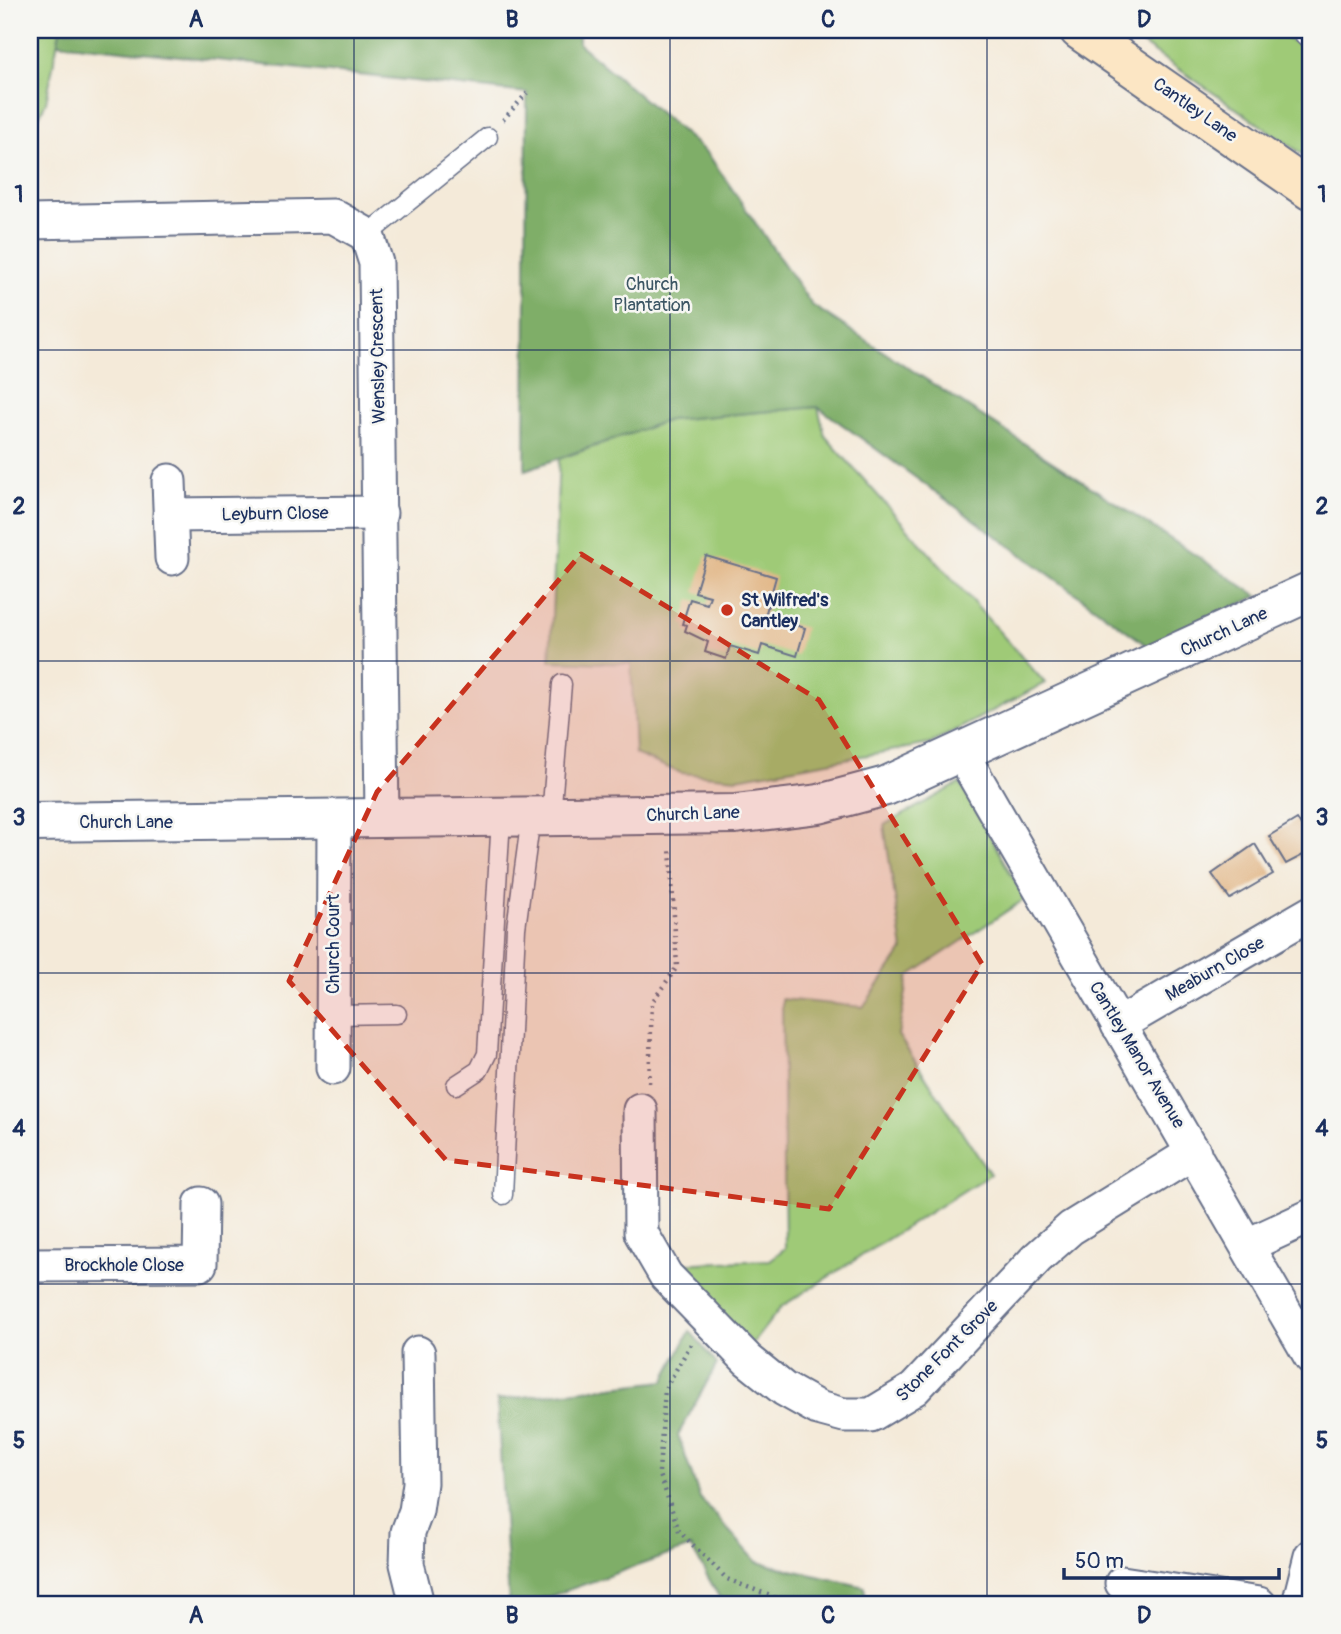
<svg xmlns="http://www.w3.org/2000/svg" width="1341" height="1634" font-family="Pangolin,sans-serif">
  <rect width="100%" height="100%" fill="#f6f6f2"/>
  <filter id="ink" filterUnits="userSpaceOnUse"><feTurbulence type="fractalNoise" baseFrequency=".0143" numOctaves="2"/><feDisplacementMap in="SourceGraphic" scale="14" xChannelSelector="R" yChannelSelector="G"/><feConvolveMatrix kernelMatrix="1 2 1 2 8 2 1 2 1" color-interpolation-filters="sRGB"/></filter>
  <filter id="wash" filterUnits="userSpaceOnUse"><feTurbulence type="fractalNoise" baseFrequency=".00686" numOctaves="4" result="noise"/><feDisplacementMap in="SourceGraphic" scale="28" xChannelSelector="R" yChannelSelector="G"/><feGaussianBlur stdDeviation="1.57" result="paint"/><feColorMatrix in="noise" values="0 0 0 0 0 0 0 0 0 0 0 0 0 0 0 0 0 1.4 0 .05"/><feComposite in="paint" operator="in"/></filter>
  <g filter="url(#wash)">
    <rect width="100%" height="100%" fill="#f4ead9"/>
    <!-- green -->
    <g fill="#9fca77" stroke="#5d7c6a" stroke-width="2">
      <polygon points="30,30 60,30 46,102 30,135"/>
      <polygon points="1122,30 1271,30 1311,51 1311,156 1308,158"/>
      <polygon points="818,407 825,436 1045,683 930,744 737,778 681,773 635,754 631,664 550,661 559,459 669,420"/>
      <polygon points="960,783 1025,899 909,976 898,1035 990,1174 781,1307 752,1344 674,1264 770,1260 785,1248 782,999 863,1007 903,950 884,825"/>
    </g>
    <!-- forest -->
    <g fill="#7fae68" stroke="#4d6e63" stroke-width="2">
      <polygon points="60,30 579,30 579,44 708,154 812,305 1258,596 1148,646 818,407 669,420 525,470 527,93 58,43"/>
      <polygon points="690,1331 717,1364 678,1435 700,1498 757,1562 865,1587 865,1604 723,1604 691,1547 528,1604 509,1604 497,1400 664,1381"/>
    </g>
    <g id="blocks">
      <!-- building -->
      <g fill="#e2b889">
        <polygon points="706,556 776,577 765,616 805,628 797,656 762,645 759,655 730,646 726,659 705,652 708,642 685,631 687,625 682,624 690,599 707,604 710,596 695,592"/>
        <polygon points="1297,819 1311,842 1311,851 1286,864 1269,836"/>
        <polygon points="1255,844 1273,874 1230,899 1212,874"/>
      </g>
    </g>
  </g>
  <g filter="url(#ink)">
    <use href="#blocks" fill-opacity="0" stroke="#677089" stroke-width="2"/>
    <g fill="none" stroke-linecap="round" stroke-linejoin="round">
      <defs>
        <g id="service">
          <polyline points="367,235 488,137"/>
          <polyline points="551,817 562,684"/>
          <polyline points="333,1015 397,1014"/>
          <polyline points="456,1085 479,1070 487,1054 501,818"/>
          <polyline points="503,1195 516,928 531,817"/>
        </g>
        <g id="minor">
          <polyline points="1310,30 1311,30"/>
          <polyline points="30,222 333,216 367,235 376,263 382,820"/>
          <polyline points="169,481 172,558"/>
          <polyline points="170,515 380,513"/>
          <polyline points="962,754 1311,1357"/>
          <polyline points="1118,1025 1311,913"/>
          <polyline points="333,1068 334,821"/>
          <polyline points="640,1110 641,1233 666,1276 748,1360 784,1389 818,1408 844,1415 871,1415 914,1389 1037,1258 1071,1228 1194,1152"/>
          <polyline points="1248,1245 1311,1216"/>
          <polyline points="30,1265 200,1264 201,1204"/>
          <polyline points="1122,1583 1259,1604"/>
          <polyline points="417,1604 407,1564 408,1532 416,1511 420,1483 418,1353"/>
          <polyline points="1299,1604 1311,1556"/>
        </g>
        <polyline id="tertiary" points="30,822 735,814 819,804 886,786 1311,591"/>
        <polyline id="secondary" points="1079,30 1311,191"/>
      </defs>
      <!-- service casing -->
      <use href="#service" stroke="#677089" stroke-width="21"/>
      <!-- minor casing -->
      <use href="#minor" stroke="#677089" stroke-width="37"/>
      <!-- tertiary casing -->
      <use href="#tertiary" stroke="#677089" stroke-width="42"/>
      <!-- secondary casing -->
      <use href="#secondary" stroke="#677089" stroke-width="42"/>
      <!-- path -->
      <g stroke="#677089" stroke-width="4.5" stroke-dasharray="2 5" stroke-linecap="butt">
        <polyline points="503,120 527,93"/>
        <polyline points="649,1083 652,1002 677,967 670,848"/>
        <polyline points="691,1344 665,1389 659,1472 679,1531 727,1579 791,1604"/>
      </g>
      <!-- service -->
      <use href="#service" stroke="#fff" stroke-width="18"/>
      <!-- minor -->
      <use href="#minor" stroke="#fff" stroke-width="33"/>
      <!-- tertiary -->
      <use href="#tertiary" stroke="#fff" stroke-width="38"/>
      <!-- secondary -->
      <use href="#secondary" stroke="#fce6c4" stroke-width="38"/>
    </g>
  </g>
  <!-- marked area -->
  <path fill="#c8321e" fill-opacity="0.2" stroke="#c8321e" stroke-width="5" stroke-dasharray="14 9" stroke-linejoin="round" d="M 581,554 L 819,700 L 982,964 L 829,1209 L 446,1160 L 289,981 L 377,792 Z"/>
  <!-- grid -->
  <path fill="none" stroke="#1b2f5e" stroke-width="2" stroke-opacity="0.55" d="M 354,30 L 354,1604M 670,30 L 670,1604M 987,30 L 987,1604M 30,350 L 1311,350M 30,661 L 1311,661M 30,973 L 1311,973M 30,1284 L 1311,1284"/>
  <!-- markers -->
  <circle fill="#c8321e" stroke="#f6f6f2" stroke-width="2.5" cx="727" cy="610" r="7"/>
  <g text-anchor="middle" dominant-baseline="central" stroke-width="5" stroke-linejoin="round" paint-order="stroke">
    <!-- street labels -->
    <g font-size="18" fill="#1b2f5e" stroke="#f6f6f2">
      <text transform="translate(1195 110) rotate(35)">Cantley Lane</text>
      <text transform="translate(378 356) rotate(-91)">Wensley Crescent</text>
      <text transform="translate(275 514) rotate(-1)">Leyburn Close</text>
      <text transform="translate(1224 632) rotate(-25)">Church Lane</text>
      <text transform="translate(693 814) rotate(-2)">Church Lane</text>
      <text x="126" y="822">Church Lane</text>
      <text transform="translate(333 944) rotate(-90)">Church Court</text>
      <text transform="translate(1215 969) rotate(-30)">Meaburn Close</text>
      <text transform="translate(1137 1055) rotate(59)">Cantley Manor Avenue</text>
      <text x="124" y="1265">Brockhole Close</text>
      <text transform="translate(947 1351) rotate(-45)">Stone Font Grove</text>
    </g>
    <!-- park labels -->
    <g font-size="18" fill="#3c5664" stroke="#f6f6f2">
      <text x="652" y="284">Church<tspan x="652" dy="21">Plantation</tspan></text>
    </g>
    <!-- poi labels -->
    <g font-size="18" font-weight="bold" fill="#1b2f5e" stroke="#f6f6f2" text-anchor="start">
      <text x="741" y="600">St Wilfred's<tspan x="741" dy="21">Cantley</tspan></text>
    </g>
  </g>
  <!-- margin -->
  <rect width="1341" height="1634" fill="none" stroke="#f6f6f2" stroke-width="77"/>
  <!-- scale -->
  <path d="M1064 1568v10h215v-10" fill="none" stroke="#1b2f5e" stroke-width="3.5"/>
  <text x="1075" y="1568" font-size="21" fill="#1b2f5e" stroke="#f6f6f2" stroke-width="5" paint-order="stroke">50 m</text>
  <rect x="38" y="38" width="1264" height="1558" fill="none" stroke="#1b2f5e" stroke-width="2.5"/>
  <g font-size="23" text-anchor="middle" font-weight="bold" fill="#1b2f5e">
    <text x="196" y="27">A</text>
    <text x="512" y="27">B</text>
    <text x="828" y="27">C</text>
    <text x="1144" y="27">D</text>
    <text x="19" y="202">1</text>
    <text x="1322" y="202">1</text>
    <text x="19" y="514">2</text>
    <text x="1322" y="514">2</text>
    <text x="19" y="825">3</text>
    <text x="1322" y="825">3</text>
    <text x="19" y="1136">4</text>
    <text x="1322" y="1136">4</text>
    <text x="19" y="1448">5</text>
    <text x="1322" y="1448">5</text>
    <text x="196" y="1623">A</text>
    <text x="512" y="1623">B</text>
    <text x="828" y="1623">C</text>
    <text x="1144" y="1623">D</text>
  </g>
</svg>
